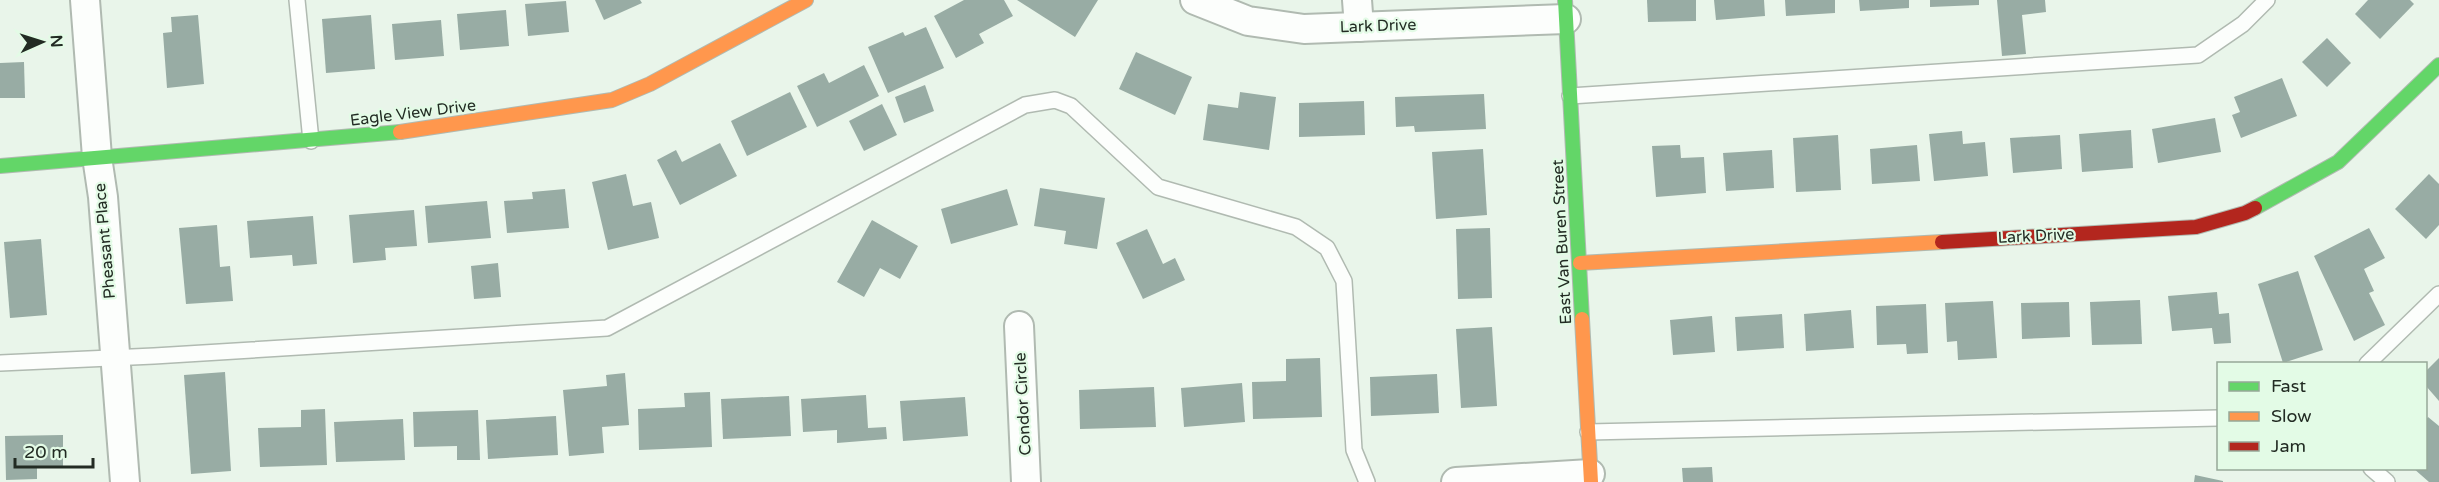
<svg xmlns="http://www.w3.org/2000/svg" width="2439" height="482" font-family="'Varela Round',sans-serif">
  <rect width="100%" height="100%" fill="#e9f5ea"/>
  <!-- building -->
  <g fill="#98aca4">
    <polygon points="595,0 640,0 642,3 604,20"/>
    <polygon points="964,0 1004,0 1013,16 979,34 984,43 956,58 934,16"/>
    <polygon points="1017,0 1098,0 1075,37"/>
    <polygon points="1647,0 1696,0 1696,21 1648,22"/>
    <polygon points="1714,0 1764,0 1765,16 1716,20"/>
    <polygon points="1785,0 1835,0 1835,13 1786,16"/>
    <polygon points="1859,0 1909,0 1909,8 1860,11"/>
    <polygon points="1930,0 1979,0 1979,5 1930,7"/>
    <polygon points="1997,0 2045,0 2046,12 2022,15 2026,54 2002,56"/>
    <polygon points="2368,0 2410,0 2414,4 2380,39 2355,14"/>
    <polygon points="566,1 569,32 528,36 525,4"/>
    <polygon points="506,10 509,46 460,50 457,14"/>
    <polygon points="198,15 204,84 167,88 163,33 172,32 171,17"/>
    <polygon points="371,15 375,69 326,73 322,19"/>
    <polygon points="441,20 444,56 395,60 392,24"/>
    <polygon points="926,27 944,68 888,93 868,47 903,32 905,36"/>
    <polygon points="2327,38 2351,63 2327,87 2302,62"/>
    <polygon points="1136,52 1192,77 1175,115 1119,89"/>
    <polygon points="24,62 25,98 0,98 0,63"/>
    <polygon points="864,65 879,96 817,127 797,86 824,73 829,83"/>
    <polygon points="2282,78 2297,116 2241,138 2232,115 2240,112 2234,97"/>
    <polygon points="925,85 934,111 904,123 895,97"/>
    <polygon points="790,92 807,127 747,156 731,121"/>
    <polygon points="1240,92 1276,97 1269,150 1203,140 1208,104 1238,108"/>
    <polygon points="1484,94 1486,129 1415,132 1414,126 1396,127 1395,97"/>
    <polygon points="1364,101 1365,135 1299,137 1299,103"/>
    <polygon points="882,104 897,135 864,151 849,121"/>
    <polygon points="2215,118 2221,152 2158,163 2152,129"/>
    <polygon points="2131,130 2133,168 2082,172 2079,134"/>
    <polygon points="1962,131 1963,144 1985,142 1988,176 1934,181 1929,134"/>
    <polygon points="1838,135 1841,190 1796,192 1793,138"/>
    <polygon points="2060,135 2062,169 2013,173 2010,138"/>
    <polygon points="720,143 737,176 680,205 657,160 676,150 682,162"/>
    <polygon points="1680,145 1681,158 1704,157 1706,193 1656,197 1652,146"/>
    <polygon points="1917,145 1920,181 1872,184 1870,149"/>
    <polygon points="1483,149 1487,215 1436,219 1432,152"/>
    <polygon points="1772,150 1774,188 1726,191 1723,153"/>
    <polygon points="626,174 633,206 651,202 659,238 608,250 592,182"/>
    <polygon points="2429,174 2439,184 2439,225 2426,239 2395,209"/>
    <polygon points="1040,188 1105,198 1097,249 1064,244 1066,231 1034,226"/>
    <polygon points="565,189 569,228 507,233 504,201 533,199 532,192"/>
    <polygon points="1007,189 1018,225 951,244 941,209"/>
    <polygon points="487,201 491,238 428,243 425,206"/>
    <polygon points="414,210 417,246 385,248 386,260 353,263 349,215"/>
    <polygon points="313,216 317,264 293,266 292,255 250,258 247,221"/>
    <polygon points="872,220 918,246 900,279 880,268 864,297 837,282"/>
    <polygon points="217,225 220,267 230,266 233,301 186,304 179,228"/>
    <polygon points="1490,228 1492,298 1458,299 1456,229"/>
    <polygon points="2369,228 2385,258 2364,269 2374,291 2369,293 2385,325 2354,341 2314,256"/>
    <polygon points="1147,229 1163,264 1175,258 1185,280 1143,299 1116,243"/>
    <polygon points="41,239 47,315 10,318 4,242"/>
    <polygon points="498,263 501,297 474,299 471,266"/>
    <polygon points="2298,271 2323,350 2283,363 2258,284"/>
    <polygon points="2217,292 2219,314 2229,313 2231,343 2214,344 2212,328 2172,331 2168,296"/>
    <polygon points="2140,300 2142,344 2092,345 2090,302"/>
    <polygon points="1993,301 1997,358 1958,360 1957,341 1947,342 1945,303"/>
    <polygon points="2069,302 2070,337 2022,339 2021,303"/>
    <polygon points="1926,304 1928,353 1907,354 1906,344 1877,345 1876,306"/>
    <polygon points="1851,310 1854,348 1806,351 1804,314"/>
    <polygon points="1782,314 1784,348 1737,351 1735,317"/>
    <polygon points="1712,316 1715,352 1673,355 1670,320"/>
    <polygon points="1492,327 1497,406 1461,408 1456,329"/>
    <polygon points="1320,358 1322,417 1253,419 1252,382 1286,381 1286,359"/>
    <polygon points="2439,358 2439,401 2426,386 2426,371"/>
    <polygon points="225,372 231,471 191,474 184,375"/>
    <polygon points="625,373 629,425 602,427 604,453 569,456 563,390 607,386 606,375"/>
    <polygon points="1437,374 1439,413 1371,416 1370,377"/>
    <polygon points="1242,383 1245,422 1184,427 1181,388"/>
    <polygon points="1154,387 1156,427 1080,429 1079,390"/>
    <polygon points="710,392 712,447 639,450 638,409 685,407 684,393"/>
    <polygon points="866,395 868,428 886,427 887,439 837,443 837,430 803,432 801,399"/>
    <polygon points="789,396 791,436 723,439 721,399"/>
    <polygon points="965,397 968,436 903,441 900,401"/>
    <polygon points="325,409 327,465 260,467 258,428 301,427 301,410"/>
    <polygon points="478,410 480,460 457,460 457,446 414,447 413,412"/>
    <polygon points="556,416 558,455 488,459 486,420"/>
    <polygon points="2428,417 2439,426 2439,482 2429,482 2413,468 2426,468 2426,420"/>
    <polygon points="403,419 405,460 336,462 334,422"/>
    <polygon points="63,435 63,467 37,468 37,479 6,480 5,436"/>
    <polygon points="1712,467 1713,482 1683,482 1682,468"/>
    <polygon points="2195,475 2223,481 2223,482 2194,482"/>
  </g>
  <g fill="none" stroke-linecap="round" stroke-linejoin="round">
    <defs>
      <g id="lane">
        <polyline points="297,0 311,141"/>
        <polyline points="1570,96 2198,55 2243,24 2267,0"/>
        <polyline points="0,363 154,356 607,328 1025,105 1055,100 1071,106 1158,187 1296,227 1327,248 1344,281 1354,450 1367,482"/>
        <polyline points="2367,364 2439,294"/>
        <polyline points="1588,432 2218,418"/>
        <polyline points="2371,468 2387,482"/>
      </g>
      <g id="street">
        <polyline points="85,0 97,157 103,197 125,482"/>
        <polyline points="1195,0 1248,21 1304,29 1566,19"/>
        <polyline points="1357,0 1359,27"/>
        <polyline points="1019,326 1026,482"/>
        <polyline points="1456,482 1590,474"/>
      </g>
      <g id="fast">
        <polyline points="1565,0 1582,319"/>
        <polyline points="0,166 400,132"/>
        <polyline points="2255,208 2338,162 2439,65"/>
      </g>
      <g id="slow">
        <polyline points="400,132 612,100 650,84 806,0"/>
        <polyline points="1580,263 1942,242"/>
        <polyline points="1582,319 1591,482"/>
      </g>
      <polyline id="jam" points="1942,242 2196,227 2245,213 2255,208"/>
    </defs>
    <!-- lane casing -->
    <use href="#lane" stroke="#b0bab1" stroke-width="18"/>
    <!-- street casing -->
    <use href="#street" stroke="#b0bab1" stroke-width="32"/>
    <!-- fast casing -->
    <use href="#fast" stroke="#b0bab1" stroke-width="16"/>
    <!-- slow casing -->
    <use href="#slow" stroke="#b0bab1" stroke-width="16"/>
    <!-- jam casing -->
    <use href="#jam" stroke="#b0bab1" stroke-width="16"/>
    <!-- lane -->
    <use href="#lane" stroke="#fcfefc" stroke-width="15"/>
    <!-- street -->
    <use href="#street" stroke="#fcfefc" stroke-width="28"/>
    <!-- fast -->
    <use href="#fast" stroke="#63d668" stroke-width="14"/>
    <!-- slow -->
    <use href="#slow" stroke="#ff974d" stroke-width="14"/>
    <!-- jam -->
    <use href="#jam" stroke="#b3261e" stroke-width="14"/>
  </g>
  <g text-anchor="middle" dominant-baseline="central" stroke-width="4.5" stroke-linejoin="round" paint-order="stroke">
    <!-- street labels -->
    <g font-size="16" fill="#222b23" stroke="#e3fbe6">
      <text transform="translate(1378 26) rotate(-2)">Lark Drive</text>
      <text transform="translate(413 113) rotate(-7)">Eagle View Drive</text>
      <text transform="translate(2036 236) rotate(-3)">Lark Drive</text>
      <text transform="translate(105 241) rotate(-95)">Pheasant Place</text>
      <text transform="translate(1562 242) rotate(-93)">East Van Buren Street</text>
      <text transform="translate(1023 404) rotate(-93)">Condor Circle</text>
    </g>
  </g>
  <!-- legend -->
  <rect x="2217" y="362" width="210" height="108" fill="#e3fbe6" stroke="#96a898" stroke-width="1.5"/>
  <rect x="2229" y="382" width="30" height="9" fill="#63d668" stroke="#96a898" stroke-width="1.5"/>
  <text x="2271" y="392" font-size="18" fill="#222b23">Fast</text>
  <rect x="2229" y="412" width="30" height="9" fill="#ff974d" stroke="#96a898" stroke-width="1.5"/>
  <text x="2271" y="422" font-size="18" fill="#222b23">Slow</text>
  <rect x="2229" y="442" width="30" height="9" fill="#b3261e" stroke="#96a898" stroke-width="1.5"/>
  <text x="2271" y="452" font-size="18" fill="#222b23">Jam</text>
  <!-- north arrow -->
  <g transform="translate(42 42) rotate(87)" stroke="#e3fbe6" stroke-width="4.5" paint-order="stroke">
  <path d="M0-4.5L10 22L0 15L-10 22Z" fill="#222b23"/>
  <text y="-9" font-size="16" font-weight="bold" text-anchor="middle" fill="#222b23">N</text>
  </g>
  <!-- scale -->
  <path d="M15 458v9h78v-9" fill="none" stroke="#222b23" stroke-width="3"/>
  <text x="24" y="458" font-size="18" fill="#222b23" stroke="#e3fbe6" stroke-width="4.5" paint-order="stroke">20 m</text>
</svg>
